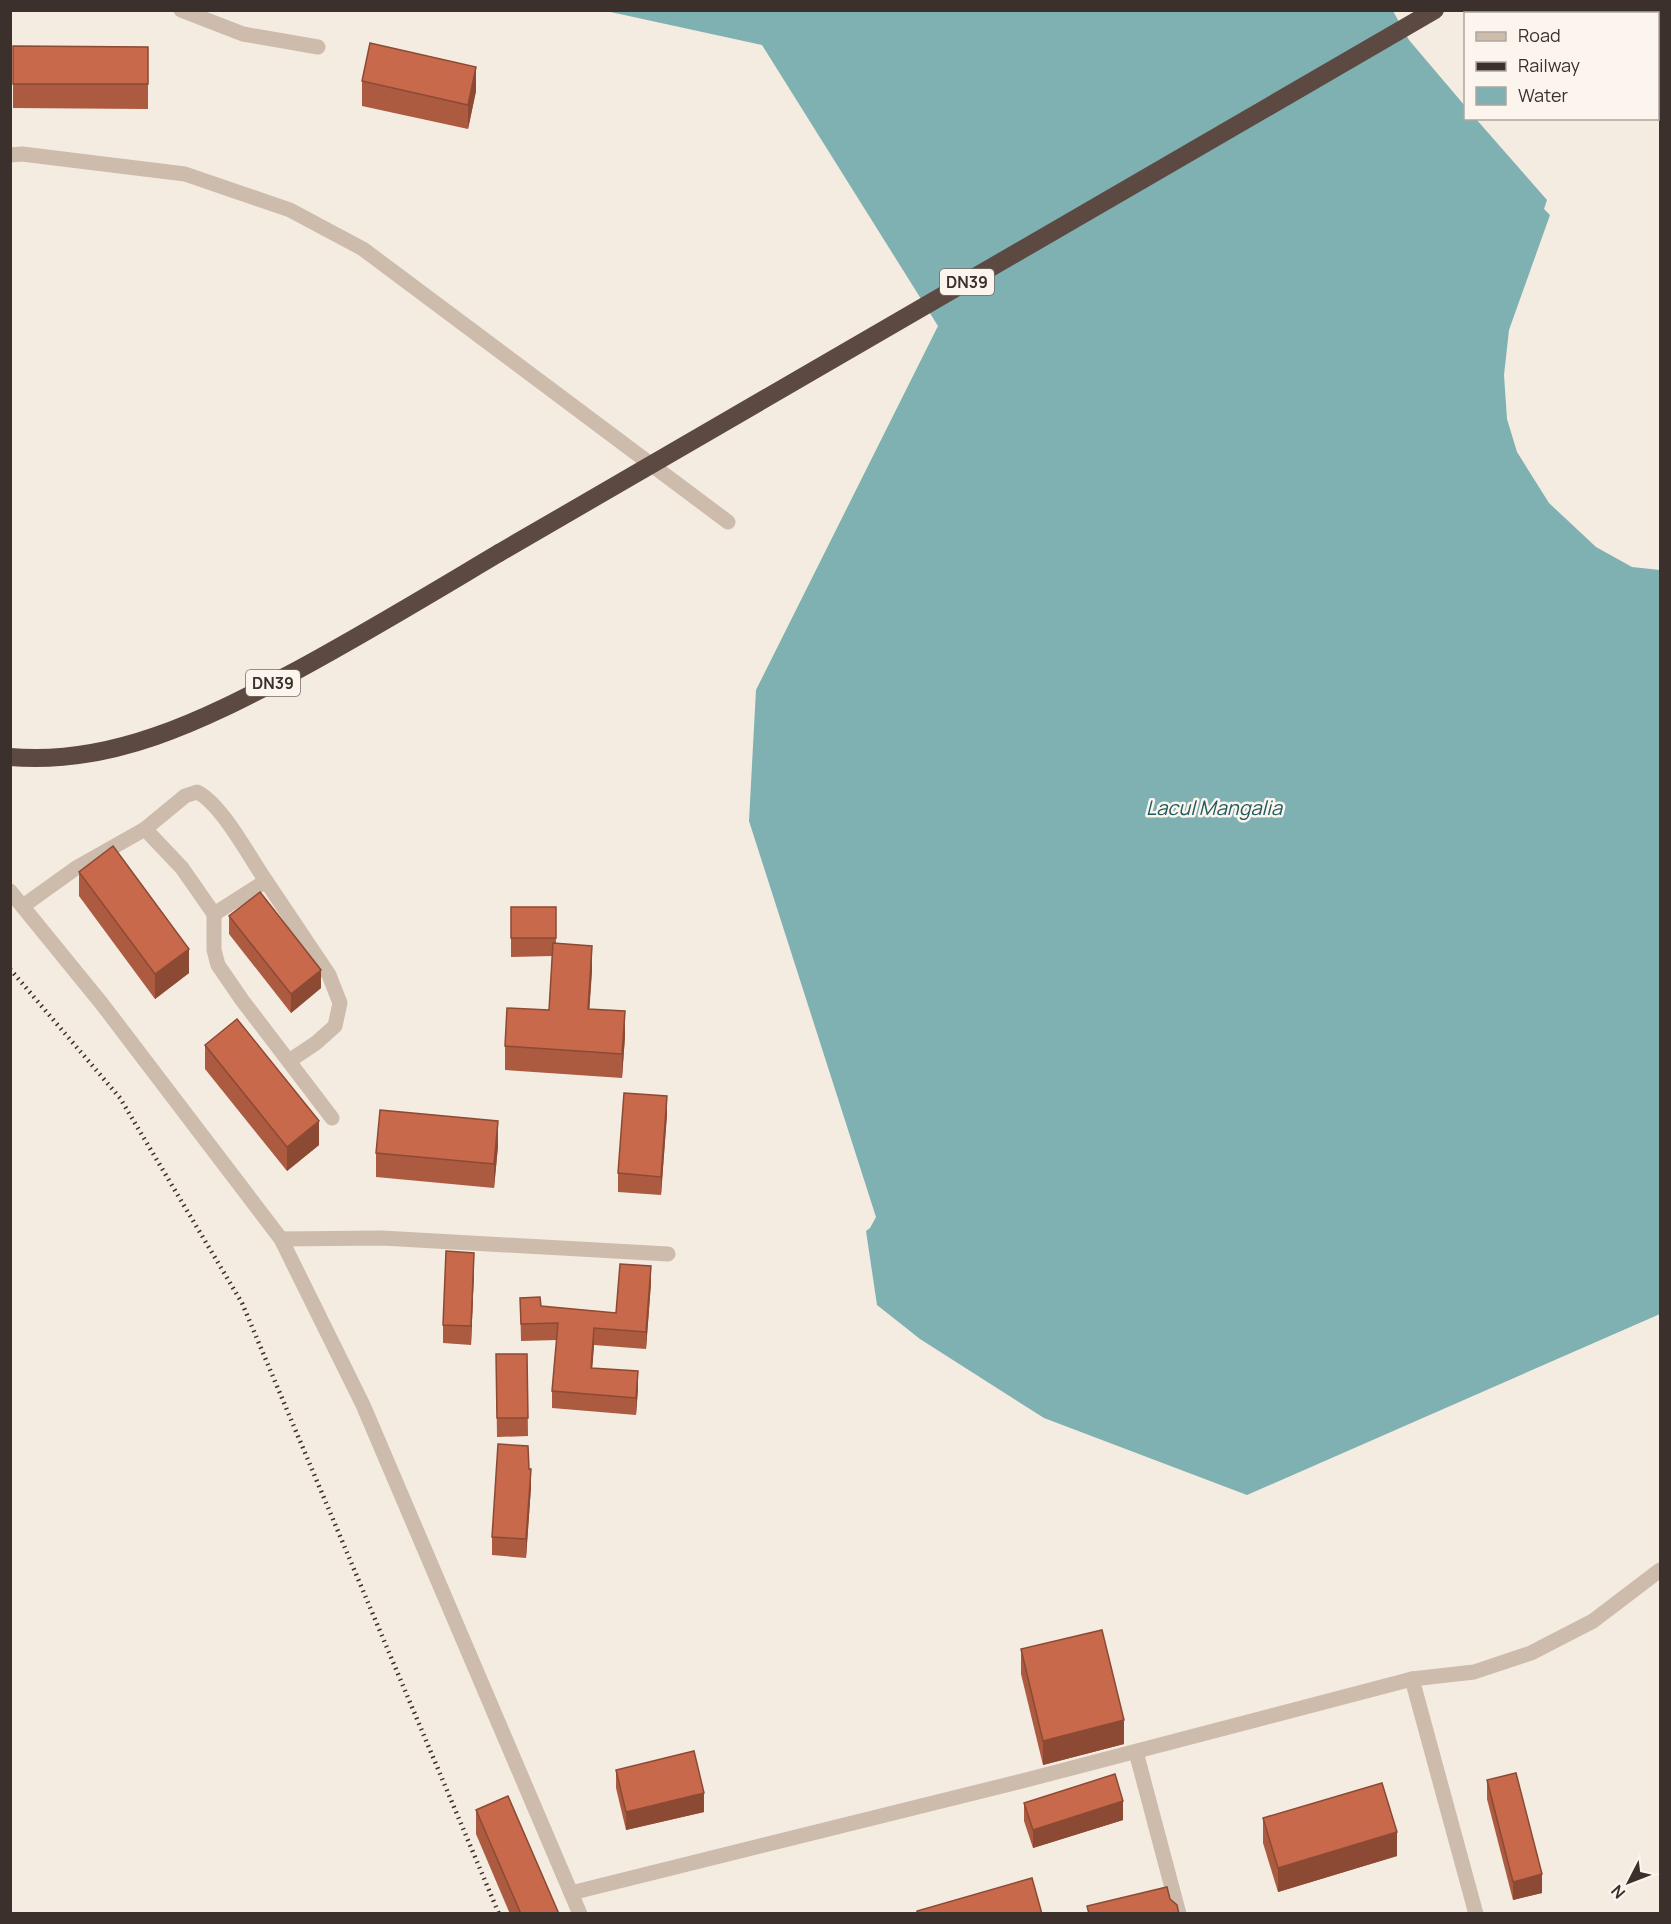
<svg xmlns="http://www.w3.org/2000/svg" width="1671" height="1924" font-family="Manrope,sans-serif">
  <rect width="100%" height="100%" fill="#f4ebe1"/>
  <!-- water -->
  <polygon fill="#7fb0b2" points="606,11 1393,11 1409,40 1465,106 1466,118 1476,119 1547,200 1544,209 1550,215 1509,330 1504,375 1507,419 1517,452 1549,503 1596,547 1632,567 1660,570 1660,1314 1247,1495 1044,1418 920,1339 877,1305 866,1231 870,1228 876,1217 749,821 756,690 938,326 762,45"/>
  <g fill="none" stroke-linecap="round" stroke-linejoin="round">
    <!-- minor -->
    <g stroke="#cdbbac" stroke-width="15">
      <polyline points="181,10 243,34 318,47"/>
      <polyline points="10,155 22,154 185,174 290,210 363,249 728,522"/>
      <path d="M 145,829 L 185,796 L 197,792 C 221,803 250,858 266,881"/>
      <polyline points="10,891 102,1004 281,1239 363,1405 580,1914"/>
      <polyline points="23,906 76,868 145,829 182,868 214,914 214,950 218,965 242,1000 332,1118"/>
      <polyline points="214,914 266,881 329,975 340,1003 335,1026 316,1043 289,1061"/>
      <polyline points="281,1239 382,1238 668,1254"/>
      <polyline points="1412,1679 1476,1914"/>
      <polyline points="1136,1752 1179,1914"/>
      <polyline points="571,1893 1026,1780 1412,1679 1474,1672 1531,1653 1593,1621 1660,1570"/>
    </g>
    <!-- highway -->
    <path stroke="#5c4a42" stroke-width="18" d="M 10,757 C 111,766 204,720 290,674 C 361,636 430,594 499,553"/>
    <!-- rail -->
    <polyline stroke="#3b302b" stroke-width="4.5" stroke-dasharray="1.5 4.5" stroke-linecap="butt" points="10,969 120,1098 242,1303 499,1914"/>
    <!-- highway-bridge -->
    <polyline stroke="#5c4a42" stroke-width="18" points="499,553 1435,10"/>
  </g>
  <!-- wall -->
  <g fill="#ac5a40">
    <polygon points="13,46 148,47 148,109 13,108"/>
    <polygon points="362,81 476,91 468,129 362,106"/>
    <polygon points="79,872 189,973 155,999 79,896"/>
    <polygon points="511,907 556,907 556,944 592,970 589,1009 625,1036 622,1078 505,1070 505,1046 549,1010 552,956 511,957"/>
    <polygon points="229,916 321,988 291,1013 229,934"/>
    <polygon points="205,1045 319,1145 287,1171 205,1069"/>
    <polygon points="667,1114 661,1195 618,1192 618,1173"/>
    <polygon points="498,1146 494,1188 376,1177 376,1153"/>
    <polygon points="474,1271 471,1345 443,1343 443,1325"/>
    <polygon points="651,1283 646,1349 594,1345 592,1368 638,1388 636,1415 552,1408 552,1391 557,1340 521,1341 520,1298 541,1306 616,1313"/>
    <polygon points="496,1354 527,1354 528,1436 497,1437"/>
    <polygon points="529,1469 531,1487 526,1558 492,1555 492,1537"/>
    <polygon points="1021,1649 1124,1744 1043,1765 1021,1674"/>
    <polygon points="616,1770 704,1812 626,1830 616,1788"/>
    <polygon points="1487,1780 1542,1893 1513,1900 1487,1799"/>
    <polygon points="1024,1803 1123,1820 1033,1848 1024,1821"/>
    <polygon points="476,1810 559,1914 510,1914 476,1834"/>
    <polygon points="1263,1818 1397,1856 1278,1892 1263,1843"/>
  </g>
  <!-- shaded-wall -->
  <g fill="#8c4a34">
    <polygon points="476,67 476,91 468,129 468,105"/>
    <polygon points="592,946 592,970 588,1033 588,1009"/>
    <polygon points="189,949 189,973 155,999 155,974"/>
    <polygon points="321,970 321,988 291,1013 291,994"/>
    <polygon points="625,1011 625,1036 622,1078 622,1054"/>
    <polygon points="667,1096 667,1114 661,1195 661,1177"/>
    <polygon points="319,1121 319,1145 287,1171 287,1147"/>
    <polygon points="498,1121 498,1146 494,1188 494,1164"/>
    <polygon points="474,1253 474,1271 471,1345 471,1326"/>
    <polygon points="651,1266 651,1283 646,1349 646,1332"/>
    <polygon points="594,1328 594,1345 591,1385 591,1368"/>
    <polygon points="638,1371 638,1388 636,1415 636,1398"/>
    <polygon points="531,1469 531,1487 526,1558 526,1539"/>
    <polygon points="1124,1720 1124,1744 1043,1765 1043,1741"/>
    <polygon points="704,1793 704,1812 626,1830 626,1812"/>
    <polygon points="1123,1801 1123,1820 1033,1848 1033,1830"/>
    <polygon points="1397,1832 1397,1856 1278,1892 1278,1868"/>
    <polygon points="1542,1874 1542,1893 1513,1900 1513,1882"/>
  </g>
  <!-- building -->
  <g fill="#c8694b" stroke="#8c4a34" stroke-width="1.5">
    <polygon points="370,43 476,67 468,105 362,81"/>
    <polygon points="13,46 148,47 148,84 13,84"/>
    <polygon points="113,846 189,949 155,974 79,872"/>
    <polygon points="260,892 321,970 291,994 229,916"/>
    <rect x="511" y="907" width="45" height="31"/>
    <polygon points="553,943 592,946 588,1009 625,1011 622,1054 505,1046 507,1008 549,1010"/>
    <polygon points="237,1019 319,1121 287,1147 205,1045"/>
    <polygon points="624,1093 667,1096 661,1177 618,1173"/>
    <polygon points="380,1110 498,1121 494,1164 376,1153"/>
    <polygon points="446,1251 474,1253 471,1326 443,1325"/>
    <polygon points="620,1264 651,1266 646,1332 594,1328 591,1368 638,1371 636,1398 552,1391 558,1323 521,1324 520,1298 540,1297 541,1306 616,1313"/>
    <polygon points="496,1354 527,1354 528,1418 497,1418"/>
    <polygon points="498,1444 528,1446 529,1469 531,1469 526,1539 492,1537"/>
    <polygon points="1102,1630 1124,1720 1043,1741 1021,1649"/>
    <polygon points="694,1751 704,1793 626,1812 616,1770"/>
    <polygon points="1516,1773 1542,1874 1513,1882 1487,1780"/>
    <polygon points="1115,1774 1123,1801 1033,1830 1024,1803"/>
    <polygon points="1382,1783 1397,1832 1278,1868 1263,1818"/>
    <polygon points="508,1796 559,1914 521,1914 476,1810"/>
    <polygon points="1032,1878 1042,1914 917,1914 917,1911"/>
    <polygon points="1167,1887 1170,1899 1177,1905 1179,1914 1089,1914 1087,1906"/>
  </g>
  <g text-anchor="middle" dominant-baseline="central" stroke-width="5" stroke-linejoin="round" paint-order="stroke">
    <!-- shield labels -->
    <g fill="#fbf5ee" stroke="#756b66" stroke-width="1.5">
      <rect x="940" y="269" width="54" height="26" rx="4.5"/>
      <rect x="246" y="670" width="54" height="26" rx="4.5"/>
    </g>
    <g font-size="16" font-weight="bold" fill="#3b302b">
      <text x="967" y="282">DN39</text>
      <text x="273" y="683">DN39</text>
    </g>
    <!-- water labels -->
    <g font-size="20" font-style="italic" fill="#1f5a5e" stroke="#fbf5ee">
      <text x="1214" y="807">Lacul Mangalia</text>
    </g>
  </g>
  <!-- border -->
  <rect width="1671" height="1924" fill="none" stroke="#3b302b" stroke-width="24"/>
  <!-- legend -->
  <rect x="1464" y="12" width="195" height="108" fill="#fbf5ee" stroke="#aea6a0" stroke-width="1.5"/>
  <rect x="1476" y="32" width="30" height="9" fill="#cdbbac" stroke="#aea6a0" stroke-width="1.5"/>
  <text x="1518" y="42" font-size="18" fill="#3b302b">Road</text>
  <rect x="1476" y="62" width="30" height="9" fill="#3b302b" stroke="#aea6a0" stroke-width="1.5"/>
  <text x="1518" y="72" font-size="18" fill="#3b302b">Railway</text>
  <rect x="1476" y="87" width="30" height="18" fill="#7fb0b2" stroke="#aea6a0" stroke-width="1.5"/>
  <text x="1518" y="102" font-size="18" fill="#3b302b">Water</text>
  <!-- north arrow -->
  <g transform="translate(1629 1882) rotate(228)" stroke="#fbf5ee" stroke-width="4.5" paint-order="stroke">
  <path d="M0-4.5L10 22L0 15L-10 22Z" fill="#3b302b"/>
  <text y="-9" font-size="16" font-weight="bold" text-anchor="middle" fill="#3b302b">N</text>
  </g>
</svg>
